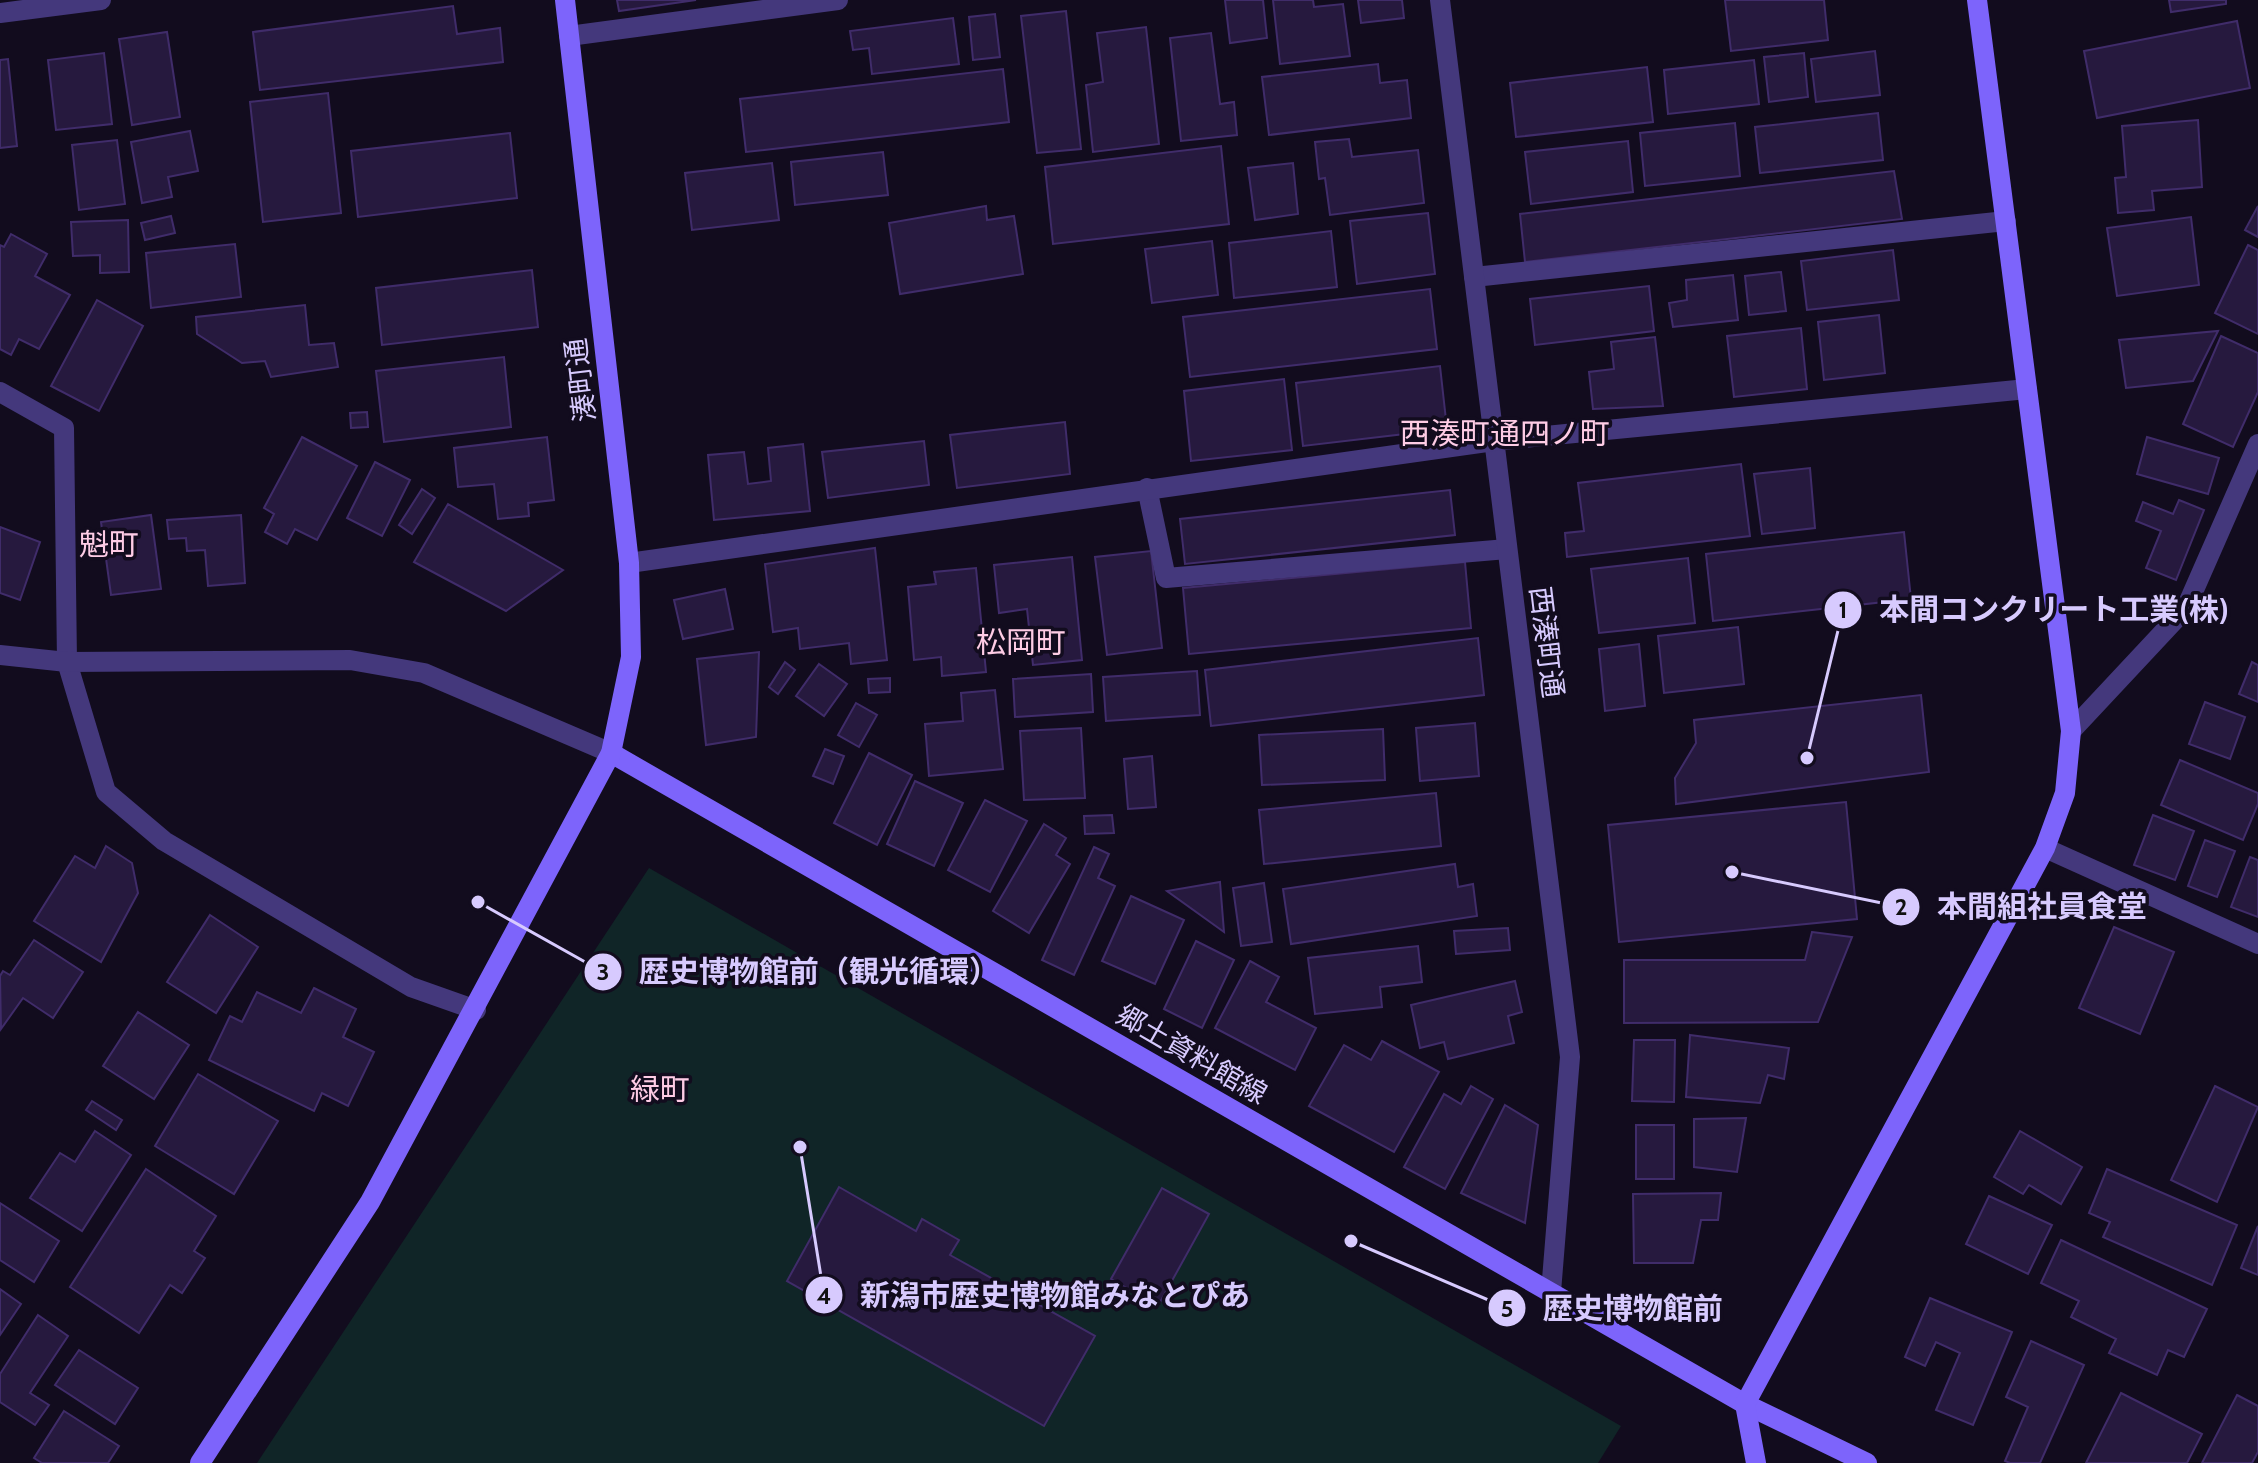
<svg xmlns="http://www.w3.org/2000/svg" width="2258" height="1463" font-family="Cabin,'Noto Sans JP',sans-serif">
  <rect width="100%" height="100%" fill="#120c1e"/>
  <!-- green -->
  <polygon fill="#102527" points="649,868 1621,1426 1598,1463 257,1463"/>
  <!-- building -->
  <g fill="#26193e" stroke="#402c6a" stroke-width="2">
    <polygon points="617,0 696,0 619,11"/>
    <polygon points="1225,0 1263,0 1267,38 1230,43"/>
    <polygon points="1273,0 1313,0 1314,7 1343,4 1350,56 1280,64"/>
    <polygon points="1358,0 1402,0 1404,18 1361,23"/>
    <polygon points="1725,0 1824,0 1828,40 1731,51"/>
    <polygon points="2169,0 2226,0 2226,4 2171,12"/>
    <polygon points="453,6 457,34 500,28 503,62 260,90 253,32"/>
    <polygon points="1066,11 1081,149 1037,153 1021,16"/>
    <polygon points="995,14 1000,57 973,60 969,17"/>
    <polygon points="953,18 959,64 872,74 869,48 853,50 850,31"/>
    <polygon points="2237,21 2250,88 2097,118 2084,51"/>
    <polygon points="1146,27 1159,144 1093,152 1086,85 1103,82 1097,33"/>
    <polygon points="167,32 180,117 132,125 119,39"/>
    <polygon points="1211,33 1220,104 1234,102 1237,135 1181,141 1170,38"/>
    <polygon points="1875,51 1880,95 1816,102 1811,59"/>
    <polygon points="104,53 112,124 56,130 48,60"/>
    <polygon points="1804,53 1808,97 1769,102 1764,57"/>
    <polygon points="8,59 17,146 0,148 0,60"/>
    <polygon points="1754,60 1759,104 1668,114 1664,70"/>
    <polygon points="1378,64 1380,83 1407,80 1411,118 1269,135 1262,77"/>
    <polygon points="1647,67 1653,122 1516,137 1510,83"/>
    <polygon points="1003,69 1009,122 746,152 740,99"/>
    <polygon points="328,93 341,213 263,222 250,102"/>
    <polygon points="1878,113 1883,160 1760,173 1755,127"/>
    <polygon points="2198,120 2202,187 2152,191 2154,210 2118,213 2115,178 2126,177 2122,126"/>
    <polygon points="1735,123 1740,176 1645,186 1640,133"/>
    <polygon points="190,131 198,171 168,177 172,197 142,203 131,142"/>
    <polygon points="510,133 517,198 358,217 351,151"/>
    <polygon points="1349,139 1352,157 1418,150 1424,203 1330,215 1325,178 1319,179 1315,142"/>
    <polygon points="117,140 125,204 79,210 72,145"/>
    <polygon points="1628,141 1633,192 1531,204 1525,152"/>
    <polygon points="1221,146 1229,224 1053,244 1045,167"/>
    <polygon points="883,152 888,195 795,205 791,162"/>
    <polygon points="772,163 779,220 692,230 685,173"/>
    <polygon points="1293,163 1298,214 1255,220 1248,168"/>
    <polygon points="1894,171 1902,219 1525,262 1520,214"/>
    <polygon points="986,206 987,220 1014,216 1023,274 900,294 889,223"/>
    <polygon points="2258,206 2258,237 2245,230"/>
    <polygon points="1428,213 1435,274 1357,284 1350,221"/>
    <polygon points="171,216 175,233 145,240 141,223"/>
    <polygon points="2191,217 2199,285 2117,296 2107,228"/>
    <polygon points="128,220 129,272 100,273 100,255 73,256 71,222"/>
    <polygon points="1331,231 1337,287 1234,298 1229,243"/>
    <polygon points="11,234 47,254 35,276 70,295 39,349 19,339 11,355 0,349 0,245 4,247"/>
    <polygon points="1212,241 1218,295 1152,303 1145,249"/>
    <polygon points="235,244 241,297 151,308 146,253"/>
    <polygon points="2248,245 2258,250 2258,334 2215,313"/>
    <polygon points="1893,250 1899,300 1807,310 1801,261"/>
    <polygon points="532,270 538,327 382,345 376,288"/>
    <polygon points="1781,272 1786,311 1749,315 1745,276"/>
    <polygon points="1733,275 1738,320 1673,327 1669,303 1687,300 1686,280"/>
    <polygon points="1649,286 1654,331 1535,345 1530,299"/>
    <polygon points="1430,289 1437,349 1190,377 1183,317"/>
    <polygon points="97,300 143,326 99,411 51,386"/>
    <polygon points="305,305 309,345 334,343 338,367 271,377 265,361 242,363 197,334 196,317"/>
    <polygon points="1879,315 1885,373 1824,380 1818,322"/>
    <polygon points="1801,328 1807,389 1734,397 1727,336"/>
    <polygon points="2218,331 2193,381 2126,388 2119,340"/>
    <polygon points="2221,336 2258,353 2258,392 2233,447 2183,424"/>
    <polygon points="1655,337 1663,406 1593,409 1589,372 1614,369 1611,342"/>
    <polygon points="504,357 511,427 384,442 376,371"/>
    <polygon points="1440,366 1447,429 1303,446 1296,383"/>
    <polygon points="1284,379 1292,450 1191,461 1184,391"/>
    <polygon points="367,412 368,427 351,428 350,413"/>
    <polygon points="1065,422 1070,474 957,488 950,435"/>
    <polygon points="302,437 357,466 317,540 295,529 287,544 265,532 274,514 264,508"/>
    <polygon points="547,437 554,500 528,503 529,516 498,519 494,484 458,487 454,448"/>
    <polygon points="2147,437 2219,458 2208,494 2137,474"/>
    <polygon points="924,441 929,485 828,498 822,452"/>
    <polygon points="803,444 810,511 714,520 708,455 744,452 748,484 771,481 768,448"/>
    <polygon points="375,462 410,480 382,536 347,518"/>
    <polygon points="1741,464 1750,536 1567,557 1565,533 1584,531 1578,483"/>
    <polygon points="1810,468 1815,528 1762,534 1754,474"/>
    <polygon points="422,489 435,498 412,534 399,525"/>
    <polygon points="1450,490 1455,535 1185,564 1180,519"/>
    <polygon points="2179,500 2204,510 2176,580 2146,568 2161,531 2136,521 2143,502 2173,514"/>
    <polygon points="448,504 563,570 506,611 414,562"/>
    <polygon points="151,515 161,589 111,595 101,522"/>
    <polygon points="241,515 245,583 208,586 205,550 187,551 186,538 169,539 167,520"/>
    <polygon points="0,527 40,542 20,600 0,593"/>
    <polygon points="1904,532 1911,599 1713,621 1706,554"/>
    <polygon points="875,548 887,660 851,664 849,643 800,649 798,628 773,632 765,564"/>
    <polygon points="1151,551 1162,648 1107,655 1095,557"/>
    <polygon points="1072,557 1082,660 1033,665 1027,609 999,613 994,565"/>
    <polygon points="1688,558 1695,623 1599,633 1591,569"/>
    <polygon points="1465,562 1471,628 1189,654 1183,588"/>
    <polygon points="976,568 986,672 942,676 941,657 914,660 908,587 936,584 934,572"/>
    <polygon points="725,589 733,629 683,639 674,600"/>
    <polygon points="1738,627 1744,684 1664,693 1658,636"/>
    <polygon points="1478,638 1484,695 1211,726 1205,670"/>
    <polygon points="1639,644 1645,706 1605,711 1599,649"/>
    <polygon points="759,652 756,737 706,745 697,659"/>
    <polygon points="785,662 795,670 778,694 769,687"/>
    <polygon points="2252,662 2258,665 2258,702 2239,694"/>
    <polygon points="819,664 847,684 824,716 796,696"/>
    <polygon points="1197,671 1200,715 1106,721 1103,677"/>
    <polygon points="1091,674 1093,712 1015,717 1013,679"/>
    <polygon points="890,678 890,692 869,693 868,679"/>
    <polygon points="995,690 1003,769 929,776 925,724 963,721 961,693"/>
    <polygon points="1921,695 1929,772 1676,804 1675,778 1696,743 1694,720"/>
    <polygon points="2205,702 2245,717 2230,759 2189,744"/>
    <polygon points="856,703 877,715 859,747 838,735"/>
    <polygon points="1475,723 1479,776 1420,781 1416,728"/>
    <polygon points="1081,728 1085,798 1024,800 1020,731"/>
    <polygon points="1383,729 1385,780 1262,785 1259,735"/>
    <polygon points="825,749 844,756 833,784 813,776"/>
    <polygon points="869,753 912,775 877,845 834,823"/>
    <polygon points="1152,756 1156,807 1128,809 1124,759"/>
    <polygon points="2180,760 2258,793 2258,804 2243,840 2161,805"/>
    <polygon points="915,781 963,803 934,866 887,844"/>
    <polygon points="1436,793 1441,846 1264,864 1259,810"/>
    <polygon points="985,800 1027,821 990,892 948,870"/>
    <polygon points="1846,802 1857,919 1619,942 1608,825"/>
    <polygon points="1112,815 1114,833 1085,834 1084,816"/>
    <polygon points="2153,815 2194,831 2175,880 2134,865"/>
    <polygon points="1044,824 1066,838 1056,855 1070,864 1029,933 993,911"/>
    <polygon points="2205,840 2235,851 2217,897 2188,886"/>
    <polygon points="106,846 132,863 138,893 101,962 34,921 75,856 95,868"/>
    <polygon points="1094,847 1109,854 1098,878 1115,886 1074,975 1042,960"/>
    <polygon points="2250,857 2258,860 2258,917 2231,907"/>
    <polygon points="1455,864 1458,887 1473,884 1477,916 1291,944 1283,889"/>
    <polygon points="1220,882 1224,932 1167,891"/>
    <polygon points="1264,883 1272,942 1241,946 1233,888"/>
    <polygon points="1131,896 1184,920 1155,984 1102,961"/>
    <polygon points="210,915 258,947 216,1013 167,982"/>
    <polygon points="2114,927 2174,952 2140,1034 2079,1008"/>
    <polygon points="1508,928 1510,950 1456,954 1454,931"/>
    <polygon points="1812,932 1852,937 1818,1022 1624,1023 1624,960 1805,960"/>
    <polygon points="34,940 83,972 53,1018 23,998 1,1029 0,976 3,971 10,975"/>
    <polygon points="1196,941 1234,960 1202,1028 1164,1009"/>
    <polygon points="1418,946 1422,982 1380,987 1382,1007 1315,1014 1308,958"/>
    <polygon points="1250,961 1279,977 1266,1002 1316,1028 1295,1070 1215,1028"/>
    <polygon points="1515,981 1522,1012 1508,1016 1514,1043 1448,1059 1444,1042 1420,1048 1411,1005"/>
    <polygon points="314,988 356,1009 343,1037 374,1052 348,1106 322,1093 314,1111 209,1060 230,1016 242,1022 257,992 301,1013"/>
    <polygon points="138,1012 189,1045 154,1099 103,1066"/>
    <polygon points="1690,1035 1789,1048 1784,1079 1768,1075 1760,1103 1686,1097"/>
    <polygon points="1634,1040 1675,1040 1674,1102 1632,1101"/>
    <polygon points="1382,1041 1439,1072 1394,1152 1309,1106 1344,1045 1371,1060"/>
    <polygon points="198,1074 278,1121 234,1194 155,1146"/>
    <polygon points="1471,1086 1493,1099 1445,1189 1404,1167 1444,1094 1461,1104"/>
    <polygon points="2215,1086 2258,1107 2217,1202 2171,1180"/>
    <polygon points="92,1101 122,1120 116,1130 86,1110"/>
    <polygon points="1505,1105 1538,1125 1525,1223 1461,1193"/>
    <polygon points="1746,1118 1737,1172 1694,1167 1694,1119"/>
    <rect x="1636" y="1125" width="38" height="54"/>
    <polygon points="95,1131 131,1155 82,1231 30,1198 60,1153 75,1162"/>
    <polygon points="2020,1131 2082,1167 2061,1204 2029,1185 2023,1194 1994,1177"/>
    <polygon points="146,1169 216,1216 194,1251 205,1258 182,1293 170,1285 139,1333 70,1287"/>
    <polygon points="2107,1169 2237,1225 2212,1285 2103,1237 2110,1222 2089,1213"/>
    <polygon points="839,1187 916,1231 922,1219 959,1240 950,1255 1095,1336 1044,1426 787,1281"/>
    <polygon points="1162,1188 1209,1214 1158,1306 1111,1279"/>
    <polygon points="1721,1193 1718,1220 1701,1220 1693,1263 1634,1263 1633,1194"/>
    <polygon points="1989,1196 2052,1225 2028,1274 1966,1244"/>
    <polygon points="0,1203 59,1241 34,1282 0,1260"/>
    <polygon points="2258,1226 2258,1275 2241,1268"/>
    <polygon points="2061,1240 2207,1309 2184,1357 2168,1350 2157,1375 2109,1353 2116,1339 2071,1317 2079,1301 2041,1283"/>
    <polygon points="0,1289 21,1304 0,1335"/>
    <polygon points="1930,1298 2012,1332 1973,1425 1936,1410 1960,1353 1936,1342 1925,1366 1905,1357"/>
    <polygon points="38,1315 68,1336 30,1393 49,1405 35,1425 0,1402 0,1374"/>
    <polygon points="2031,1341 2084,1365 2040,1463 2010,1463 2005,1461 2028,1407 2006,1397"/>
    <polygon points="79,1350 138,1388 115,1424 55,1385"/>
    <polygon points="2121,1393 2202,1434 2187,1463 2086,1463"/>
    <polygon points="2237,1395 2258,1406 2258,1452 2252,1463 2202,1463"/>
    <polygon points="64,1411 119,1446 108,1463 42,1463 34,1458"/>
  </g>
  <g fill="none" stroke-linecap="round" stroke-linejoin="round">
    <!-- lane -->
    <g stroke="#44387c" stroke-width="20">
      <polyline points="0,13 101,0"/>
      <polyline points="569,36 838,0"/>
      <polyline points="1474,277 2006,221"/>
      <polyline points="0,392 64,428 67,662 106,792 164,841 411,987 476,1010"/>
      <polyline points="1147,488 1166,578 1507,549"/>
    </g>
    <!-- street -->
    <g stroke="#44387c" stroke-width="20">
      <polyline points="1440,0 1570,1057 1551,1292"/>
      <polyline points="629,563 1494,441 2027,389"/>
      <polyline points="0,655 67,662 350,660 424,673 611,753"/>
      <polyline points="2071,731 2186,608 2258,444"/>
      <polyline points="2045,848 2258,944"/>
    </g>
    <!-- secondary -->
    <g stroke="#7d64fb" stroke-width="20">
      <polyline points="611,753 1745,1404 1867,1463"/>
      <polyline points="200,1463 370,1202 611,753 631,657 629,563 565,0"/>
      <polyline points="1756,1463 1745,1404 2045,848 2065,793 2071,731 1977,0"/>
    </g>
  </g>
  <g text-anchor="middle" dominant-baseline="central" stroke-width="7" stroke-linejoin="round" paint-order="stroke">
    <!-- street labels -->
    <g font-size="28" fill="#d7cafe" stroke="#120c1e">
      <text transform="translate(580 380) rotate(-97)">湊町通</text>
      <text transform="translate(1547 642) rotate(83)">西湊町通</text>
      <text transform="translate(1192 1054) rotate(30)">郷土資料館線</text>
    </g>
    <!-- neighbourhood labels -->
    <g font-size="30" fill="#fecce5" stroke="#120c1e">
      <text x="1505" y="433">西湊町通四ノ町</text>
      <text x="109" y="544">魁町</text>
      <text x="1021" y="642">松岡町</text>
      <text x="660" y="1089">緑町</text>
    </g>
  </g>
  <!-- callouts -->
  <path fill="none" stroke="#d7cafe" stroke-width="3" d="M1807 758L1843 610M1732 872L1901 907M478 902L603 972M800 1147L824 1295M1351 1241L1507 1308"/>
  <g fill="#d7cafe" stroke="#120c1e" stroke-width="3">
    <circle cx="1807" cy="758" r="8"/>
    <circle cx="1732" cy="872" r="8"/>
    <circle cx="478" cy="902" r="8"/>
    <circle cx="800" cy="1147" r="8"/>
    <circle cx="1351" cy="1241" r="8"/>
    <circle cx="1843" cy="610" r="20"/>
    <circle cx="1901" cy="907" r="20"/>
    <circle cx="603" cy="972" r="20"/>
    <circle cx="824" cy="1295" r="20"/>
    <circle cx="1507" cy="1308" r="20"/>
  </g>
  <g font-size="24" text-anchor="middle" font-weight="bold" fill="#111">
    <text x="1843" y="618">1</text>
    <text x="1901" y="915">2</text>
    <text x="603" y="980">3</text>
    <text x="824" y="1304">4</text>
    <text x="1507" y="1317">5</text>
  </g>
  <g font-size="30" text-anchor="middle" font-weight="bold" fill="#d7cafe" stroke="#120c1e" stroke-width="7" stroke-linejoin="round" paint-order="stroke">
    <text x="2054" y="620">本間コンクリート工業(株)</text>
    <text x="2042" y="917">本間組社員食堂</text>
    <text x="819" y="982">歴史博物館前（観光循環）</text>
    <text x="1055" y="1306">新潟市歴史博物館みなとぴあ</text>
    <text x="1633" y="1319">歴史博物館前</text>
  </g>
</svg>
